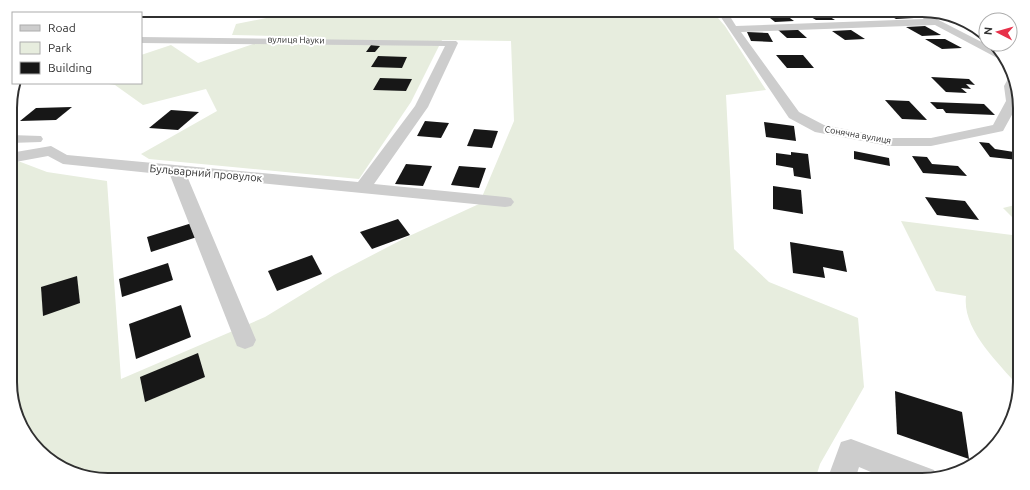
<svg xmlns="http://www.w3.org/2000/svg" width="1030" height="490" font-family="Ubuntu,sans-serif">
  <rect width="100%" height="100%" fill="#fff"/>
  <!-- green -->
  <g fill="#e7edde">
    <polygon points="306,10 711,10 725,26 766,90 726,95 734,249 769,282 858,318 864,387 820,464 815,480 108,480 65,470 30,441 11,395 10,163 18,161 47,172 107,181 121,379 265,317 334,275 407,237 479,204 514,121 511,41 442,40 411,102 359,179 149,159 141,154 217,111 206,89 143,105 115,85 102,83 141,83 141,55 171,45 198,63 276,36 232,35 236,24"/>
    <polygon points="1019,204 1020,225 1003,208"/>
    <path d="M 901,221 L 1020,236 L 1019,387 C 999,363 962,330 966,296 L 936,291 Z"/>
  </g>
  <!-- building -->
  <g fill="#171717">
    <polygon points="829,10 847,10 859,17 841,18"/>
    <polygon points="900,10 914,18 896,19 882,11"/>
    <polygon points="822,12 835,20 816,20 804,13"/>
    <polygon points="783,13 794,21 775,22 765,14"/>
    <polygon points="925,26 941,35 922,36 906,27"/>
    <polygon points="777,29 797,29 807,38 787,38"/>
    <polygon points="851,30 865,39 845,40 832,31"/>
    <polygon points="747,32 768,33 773,42 751,41"/>
    <polygon points="925,39 945,39 962,48 942,49"/>
    <polygon points="371,45 380,46 375,52 366,52"/>
    <polygon points="776,55 803,55 814,68 787,68"/>
    <polygon points="378,56 407,57 402,68 371,67"/>
    <polygon points="931,77 969,79 975,85 966,84 971,89 961,88 967,93 946,92"/>
    <polygon points="380,78 412,79 406,91 373,90"/>
    <polygon points="885,100 909,101 927,120 902,119"/>
    <polygon points="930,102 984,104 995,115 946,113 943,109 937,109"/>
    <polygon points="72,107 56,120 20,121 36,108"/>
    <polygon points="171,110 199,112 178,130 149,128"/>
    <polygon points="425,121 449,123 441,138 417,136"/>
    <polygon points="764,122 794,126 796,141 766,137"/>
    <polygon points="474,129 498,131 492,148 467,146"/>
    <polygon points="979,142 989,143 995,149 1014,152 1019,160 990,157"/>
    <polygon points="854,151 889,158 890,166 854,159"/>
    <polygon points="791,152 808,154 811,179 794,176 793,168 776,165 776,153 791,155"/>
    <polygon points="912,156 927,157 932,164 958,166 967,176 923,173"/>
    <polygon points="406,164 432,166 423,186 395,184"/>
    <polygon points="459,166 486,168 479,188 451,185"/>
    <polygon points="773,186 801,190 803,214 773,209"/>
    <polygon points="925,197 965,201 979,220 937,215"/>
    <polygon points="398,219 410,235 372,249 360,232"/>
    <polygon points="192,223 197,237 151,252 147,237"/>
    <polygon points="790,242 843,251 847,272 823,267 825,278 793,273"/>
    <polygon points="312,255 322,274 277,291 268,271"/>
    <polygon points="168,263 173,280 122,297 119,279"/>
    <polygon points="77,276 80,303 43,316 41,287"/>
    <polygon points="181,305 191,337 136,359 129,324"/>
    <polygon points="198,353 205,377 145,402 140,377"/>
    <polygon points="895,391 962,412 969,459 897,434"/>
  </g>
  <g fill="none" stroke-linecap="round" stroke-linejoin="round">
    <!-- minor -->
    <g fill="#cdcdcd" fill-rule="evenodd">
      <polygon points="716,10 726,10 736,26 924,19 920,16 925,13 1003,53 1006,61 1001,60 935,25 741,32 799,112 824,125 889,138 931,138 993,125 1006,101 1004,86 1009,77 1012,76 1019,102 1003,131 931,146 889,146 815,132 789,118"/>
      <polygon points="141,37 456,41 458,43 428,107 374,184 505,197 511,198 514,202 511,206 505,207 187,176 256,340 253,346 245,349 237,346 170,175 63,164 48,156 10,163 10,153 51,146 67,155 358,182 415,106 445,46 141,43"/>
      <polygon points="10,135 41,136 43,139 41,142 10,143"/>
      <polygon points="851,439 934,470 937,477 928,480 890,480 859,467 855,480 827,480 841,442"/>
    </g>
  </g>
  <g text-anchor="middle" dominant-baseline="central" stroke-width="4" stroke-linejoin="round" paint-order="stroke">
    <!-- far-street labels -->
    <g font-size="9" fill="#303030" stroke="#fff">
      <text transform="translate(296 40) rotate(1)">вулиця Науки</text>
      <text transform="translate(858 135) rotate(10)">Сонячна вулиця</text>
    </g>
    <!-- street labels -->
    <g font-size="11" fill="#303030" stroke="#fff">
      <text transform="translate(206 173) rotate(5)">Бульварний провулок</text>
    </g>
  </g>
  <!-- crop -->
  <path d="M0 0H1030V490H0ZM108 17H922A91 91 0 0 1 1013 108V382A91 91 0 0 1 922 473H108A91 91 0 0 1 17 382V108A91 91 0 0 1 108 17Z" fill="#fff" fill-rule="evenodd"/>
  <path fill="none" stroke="#303030" stroke-width="2" d="M108 17H922A91 91 0 0 1 1013 108V382A91 91 0 0 1 922 473H108A91 91 0 0 1 17 382V108A91 91 0 0 1 108 17Z"/>
  <!-- legend -->
  <rect x="12" y="12" width="130" height="72" fill="#ffffff" stroke="#acacac"/>
  <rect x="20" y="25" width="20" height="6" fill="#cdcdcd" stroke="#acacac"/>
  <text x="48" y="32" font-size="12" fill="#303030">Road</text>
  <rect x="20" y="42" width="20" height="12" fill="#e7edde" stroke="#acacac"/>
  <text x="48" y="52" font-size="12" fill="#303030">Park</text>
  <rect x="20" y="62" width="20" height="12" fill="#171717" stroke="#acacac"/>
  <text x="48" y="72" font-size="12" fill="#303030">Building</text>
  <!-- north arrow -->
  <g transform="translate(998 32) rotate(276)"><circle r="19" fill="#ffffff" stroke="#acacac"/>
  <path d="M0-3L7 15L0 10L-7 15Z" fill="#e7314a"/>
  <text y="-6" font-size="11" font-weight="bold" text-anchor="middle" fill="#303030">N</text>
  </g>
</svg>
